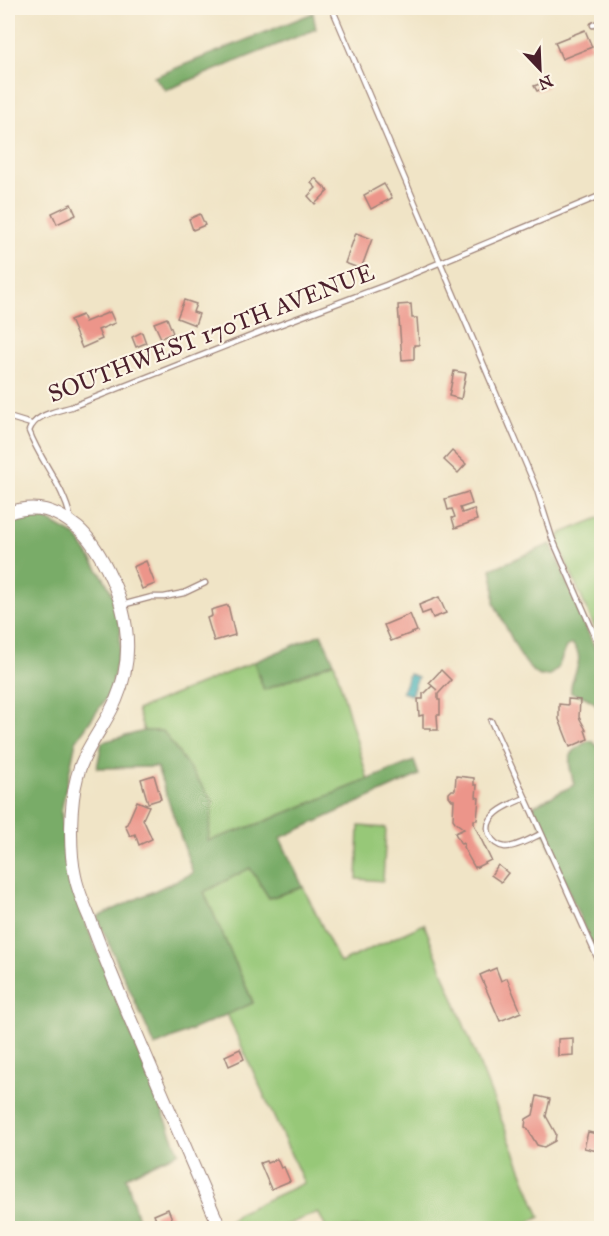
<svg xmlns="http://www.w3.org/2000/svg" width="609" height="1236" font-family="'IM FELL Great Primer',serif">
  <rect width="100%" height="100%" fill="#fcf5e5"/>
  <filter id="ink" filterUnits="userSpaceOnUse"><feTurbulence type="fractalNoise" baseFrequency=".0167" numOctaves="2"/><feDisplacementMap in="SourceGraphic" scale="12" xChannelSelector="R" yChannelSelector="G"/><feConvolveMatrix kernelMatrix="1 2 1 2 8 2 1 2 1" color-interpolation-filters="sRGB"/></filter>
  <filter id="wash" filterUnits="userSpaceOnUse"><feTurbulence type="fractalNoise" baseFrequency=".008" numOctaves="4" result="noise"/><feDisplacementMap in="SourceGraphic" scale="24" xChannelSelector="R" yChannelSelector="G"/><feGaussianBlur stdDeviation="1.35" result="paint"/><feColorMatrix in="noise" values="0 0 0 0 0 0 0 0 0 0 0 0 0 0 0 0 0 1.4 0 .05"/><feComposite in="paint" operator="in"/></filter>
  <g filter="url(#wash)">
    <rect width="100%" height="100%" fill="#f0e4c6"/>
    <!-- green -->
    <g fill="#97c878" stroke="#707452" stroke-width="1.5">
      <polygon points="601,517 601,642 556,539 562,533"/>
      <polygon points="254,662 264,690 334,662 368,780 261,823 208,842 163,731 144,731 137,710"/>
      <polygon points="359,826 386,828 383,881 357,879"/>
      <polygon points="250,867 269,898 303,887 340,963 424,924 540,1217 515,1228 326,1228 318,1212 279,1228 231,1228 228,1222 239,1213 304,1183 227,1014 253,1002 203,892"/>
    </g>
    <!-- forest -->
    <g fill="#79ac68" stroke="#62664a" stroke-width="1.5">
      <polygon points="313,13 316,29 166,90 154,77"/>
      <polygon points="22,518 46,519 76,536 105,580 121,612 120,648 110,693 76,741 61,811 69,882 179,1152 126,1177 140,1227 139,1228 8,1228 8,525"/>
      <path d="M 551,544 L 601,663 L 601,718 L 595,703 L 585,697 L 571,693 C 568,678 589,660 572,644 L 566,647 L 558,668 L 550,675 L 540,676 L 532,671 L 520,655 L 494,603 L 494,584 L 491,569 Z"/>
      <polygon points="321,634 334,662 264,690 254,662"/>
      <polygon points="144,731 163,731 213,801 208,841 261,823 414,761 419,775 280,838 303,887 269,898 250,868 204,892 253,1003 155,1046 97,917 193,873 157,767 97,768 102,742"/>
      <path d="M 588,741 L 593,742 L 601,750 L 601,968 L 533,806 L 574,785 C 569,761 563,755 588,741 Z"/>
    </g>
    <!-- water -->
    <polygon fill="#3bacb4" stroke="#426670" stroke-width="1.5" points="409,674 418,677 411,695 402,692"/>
    <g id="blocks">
      <!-- building -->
      <g fill="#ec958a">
        <polygon points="585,30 592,47 562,59 555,42"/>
        <polygon points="545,82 547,87 537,91 534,86"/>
        <polygon points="315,178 328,191 315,204 308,196 316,188 311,183"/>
        <polygon points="384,184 392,198 371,209 364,195"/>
        <polygon points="71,204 76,215 57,224 52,213"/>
        <polygon points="200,214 205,225 193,230 189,219"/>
        <polygon points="356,233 372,239 361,269 345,263"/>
        <polygon points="184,300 196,304 193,312 199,314 195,325 177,318"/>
        <polygon points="411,304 412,318 417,318 419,345 414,345 414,359 402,360 398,305"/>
        <polygon points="110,312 115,323 98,330 102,339 82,348 70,320 82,315 85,322"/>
        <polygon points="167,318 173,333 161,338 154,323"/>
        <polygon points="142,332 146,343 136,347 132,337"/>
        <polygon points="454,371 466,373 461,399 449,396"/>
        <polygon points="452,451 466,464 458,473 444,460"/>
        <polygon points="468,492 472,504 460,508 462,513 474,509 477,520 455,528 452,518 455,517 452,509 448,510 445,499"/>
        <polygon points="146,561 155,584 142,589 133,567"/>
        <polygon points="439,597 446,613 433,618 430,611 422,614 419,605"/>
        <polygon points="228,605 235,635 214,641 207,618 212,616 211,610"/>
        <polygon points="410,614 417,631 391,641 384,625"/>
        <polygon points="441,670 451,680 438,694 438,700 440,700 440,715 437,715 438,730 431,730 431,728 423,728 423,715 419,716 418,699 423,699 423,693 425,693 432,686 437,690 429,683"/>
        <polygon points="568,699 580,700 579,717 586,730 585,730 588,739 570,747 559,719 559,704 568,705"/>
        <polygon points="154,775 161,799 148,803 141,779"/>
        <polygon points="456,776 474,778 474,785 477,785 476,797 479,798 477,820 474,820 474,824 491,860 475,868 463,847 464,846 463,843 461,844 455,833 464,829 455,822 453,819 454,800 452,800 449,796 449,793 452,790 455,790"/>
        <polygon points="137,801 149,806 143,819 152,839 139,845 135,834 130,836 125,825 127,824"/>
        <polygon points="498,865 508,873 501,882 491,875"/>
        <polygon points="496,968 501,981 507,978 521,1012 500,1021 480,975"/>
        <polygon points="573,1038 573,1055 558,1056 558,1039"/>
        <polygon points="240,1049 244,1059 229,1066 225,1056"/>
        <polygon points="537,1096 550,1099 546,1116 556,1134 555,1141 544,1147 537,1145 527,1128 525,1127 526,1119 533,1115"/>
        <polygon points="588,1132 602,1135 602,1152 584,1148"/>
        <polygon points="277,1159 281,1168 284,1167 290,1181 271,1189 260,1163 266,1161 267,1163"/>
        <polygon points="168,1209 173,1221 159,1227 154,1215"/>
      </g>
    </g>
  </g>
  <g filter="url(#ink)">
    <use href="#blocks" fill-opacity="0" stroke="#9d8278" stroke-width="1.5"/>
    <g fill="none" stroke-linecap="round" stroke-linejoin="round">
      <defs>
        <g id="service">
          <polyline points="332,8 537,490 552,538 602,652"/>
          <polyline points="593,25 602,21"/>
          <polyline points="8,417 31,424"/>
          <path d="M 71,520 C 64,486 41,463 29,431 C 35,414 55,412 71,407 L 279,325 L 386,285 L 602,195"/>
          <polyline points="122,605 152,597 164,597 184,593 205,583"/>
          <polyline points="491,721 602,968"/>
          <path d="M 525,798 C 511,804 480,815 490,836 C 493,842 498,846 505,847 C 515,848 532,838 541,834"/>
        </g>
        <path id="tertiary" d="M 8,513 C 36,503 56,510 78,528 C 91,539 100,555 107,569 C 128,611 135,656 116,700 C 105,726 84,749 77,777 C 70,803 69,850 75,876 C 78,891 84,905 90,919 C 99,945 110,970 120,995 C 153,1073 187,1151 220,1228"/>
      </defs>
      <!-- service casing -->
      <use href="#service" stroke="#9d8278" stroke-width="7"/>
      <!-- tertiary casing -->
      <use href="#tertiary" stroke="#9d8278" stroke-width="14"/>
      <!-- service -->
      <use href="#service" stroke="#fff" stroke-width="4.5"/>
      <!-- tertiary -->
      <use href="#tertiary" stroke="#fff" stroke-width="12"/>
    </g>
  </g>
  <g text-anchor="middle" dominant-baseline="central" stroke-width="4.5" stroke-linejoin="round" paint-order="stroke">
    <!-- street labels -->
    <g font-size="24" fill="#4a1f2b" stroke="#fcf5e5">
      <text transform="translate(211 333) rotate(-21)">SOUTHWEST 170TH AVENUE</text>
    </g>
  </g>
  <!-- margin -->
  <rect width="609" height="1236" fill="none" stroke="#fcf5e5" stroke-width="30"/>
  <!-- north arrow -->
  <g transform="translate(540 69) rotate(157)" stroke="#fcf5e5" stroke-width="4.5" paint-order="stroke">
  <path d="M0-4.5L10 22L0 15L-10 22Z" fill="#4a1f2b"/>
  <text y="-9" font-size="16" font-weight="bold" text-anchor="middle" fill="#4a1f2b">N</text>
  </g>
</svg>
